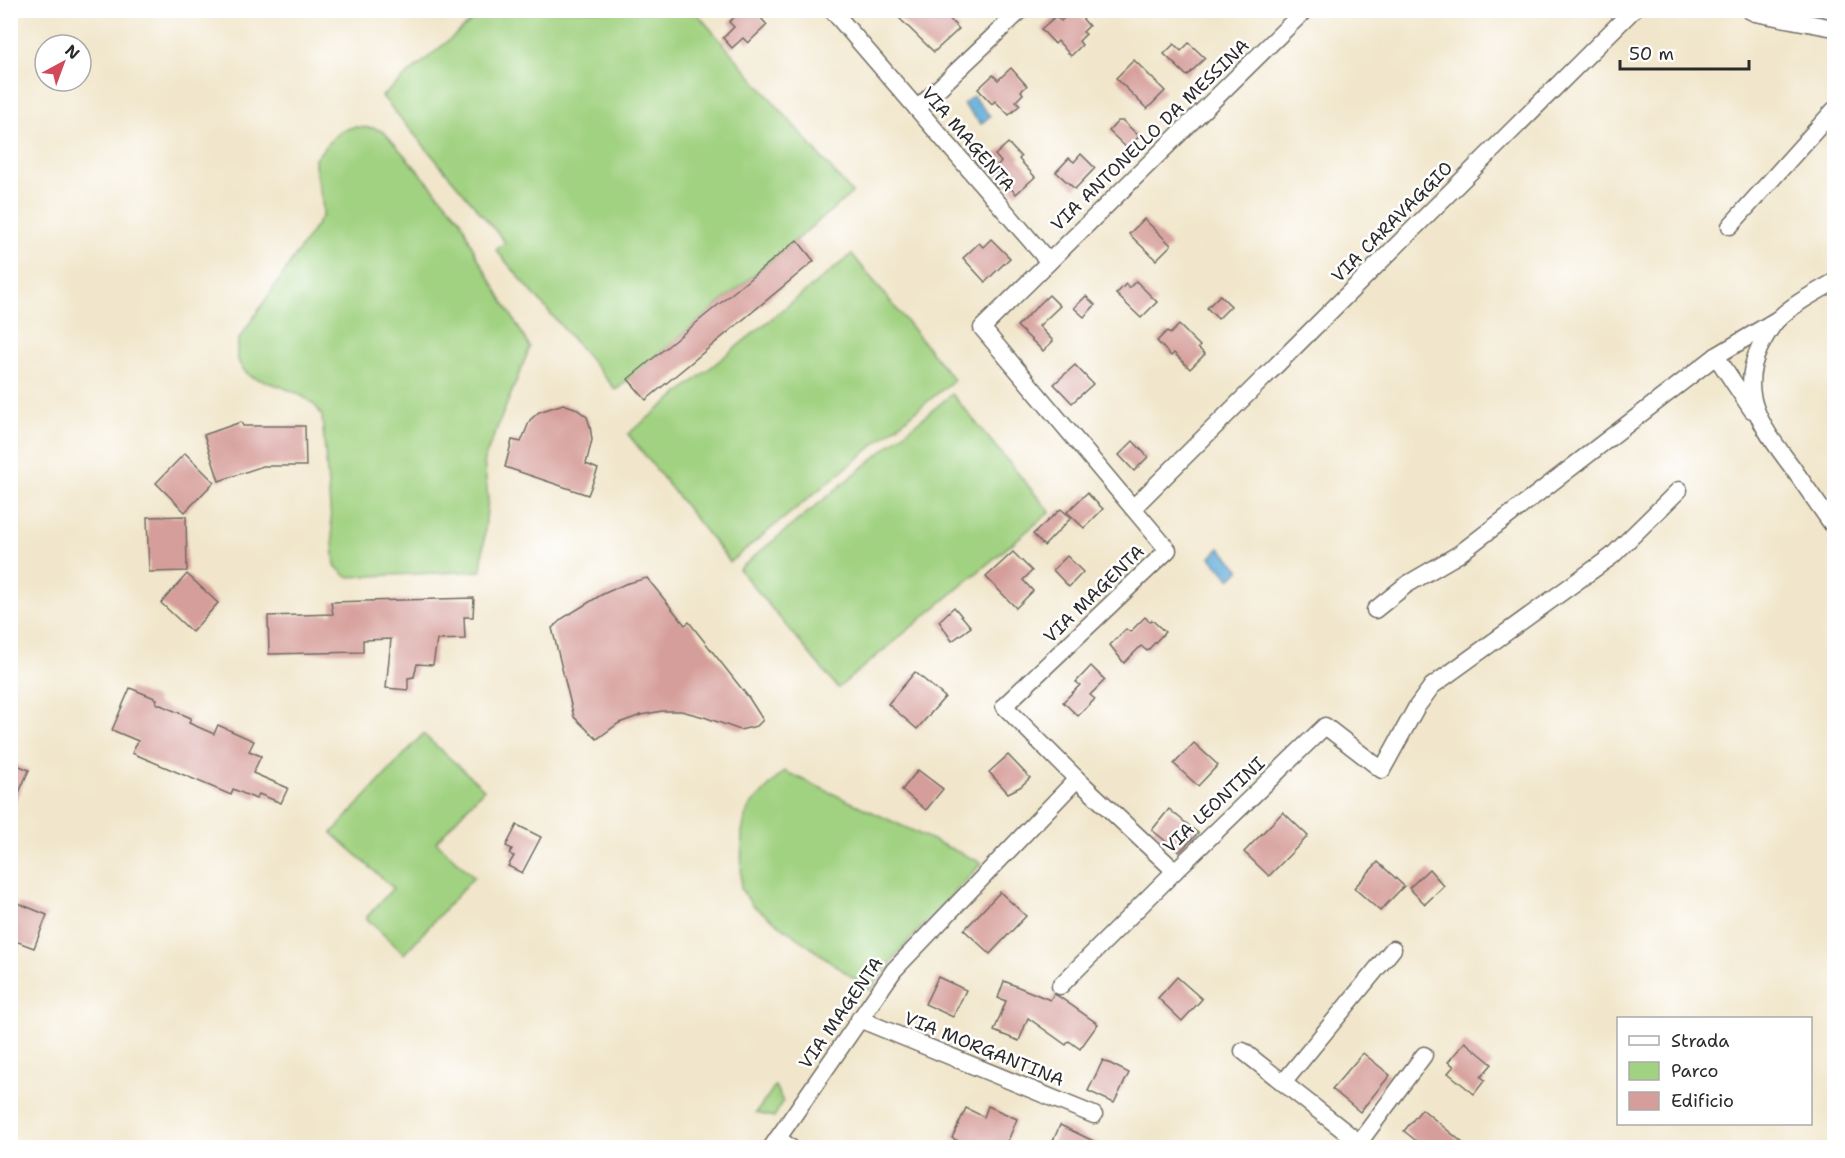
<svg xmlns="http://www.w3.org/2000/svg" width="1845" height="1158" font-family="'Shantell Sans',sans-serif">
  <rect width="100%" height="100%" fill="#fff"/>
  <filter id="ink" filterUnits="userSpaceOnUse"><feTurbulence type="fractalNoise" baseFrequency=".0167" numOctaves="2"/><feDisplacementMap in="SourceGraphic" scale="12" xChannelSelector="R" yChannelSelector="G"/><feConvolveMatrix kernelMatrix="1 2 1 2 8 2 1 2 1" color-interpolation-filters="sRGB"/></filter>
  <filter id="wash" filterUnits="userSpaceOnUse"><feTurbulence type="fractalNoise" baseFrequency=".008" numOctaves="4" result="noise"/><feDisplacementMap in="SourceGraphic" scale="24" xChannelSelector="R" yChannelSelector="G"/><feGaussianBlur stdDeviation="1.35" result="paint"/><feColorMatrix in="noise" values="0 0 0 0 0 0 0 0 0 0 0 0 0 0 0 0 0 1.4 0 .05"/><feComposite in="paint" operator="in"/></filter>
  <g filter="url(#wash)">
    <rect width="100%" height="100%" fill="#f1e6cb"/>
    <!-- green -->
    <g fill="#a1d281" stroke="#667e56" stroke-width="1.5">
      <polygon points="485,10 695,11 852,193 616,390 496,250 505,242 382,96"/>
      <path d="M 354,127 L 374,128 L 384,132 L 461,220 L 476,255 L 530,347 L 484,460 L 488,499 L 481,571 L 347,577 L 335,566 L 322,416 C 312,393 274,385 252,377 C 238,368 234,355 239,339 L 323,215 C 324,196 314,178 315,159 C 327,145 336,130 354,127 Z"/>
      <polygon points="852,254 954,380 730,562 628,434"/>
      <polygon points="952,394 1050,512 838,688 739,569"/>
      <polygon points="423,734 484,789 436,842 474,877 404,954 366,918 393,888 332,833"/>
      <polygon points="784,771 982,863 904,946 870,990 752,905 741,889 742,832 746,814 750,806"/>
      <polygon points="775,1086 783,1102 774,1117 756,1113"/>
    </g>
    <!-- water -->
    <g fill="#5eaad7" stroke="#446a81" stroke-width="1.5">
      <polygon points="973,96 990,116 981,124 963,104"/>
      <polygon points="1220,548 1240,570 1230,579 1210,557"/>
    </g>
    <g id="blocks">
      <!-- building -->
      <g fill="#d69e9a">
        <polygon points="742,10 754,10 767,25 748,43 743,38 732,48 723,38 734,27 729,22"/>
        <polygon points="904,10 941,10 959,29 934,52 898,17"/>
        <polygon points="1072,10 1075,10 1089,26 1083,32 1086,34 1079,41 1082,45 1071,56 1058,41 1055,44 1041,29 1056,16 1061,21"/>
        <polygon points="1189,43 1205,58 1187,76 1164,54 1174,44 1181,51"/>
        <polygon points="1134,60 1165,91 1147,109 1116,78"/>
        <polygon points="1011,68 1027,86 1021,91 1023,94 1016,101 1020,105 1009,115 995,101 992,104 978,89 993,75 998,80"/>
        <polygon points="1118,121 1123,121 1139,136 1128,149 1109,131"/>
        <polygon points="1008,143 1021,157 1019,159 1035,177 1016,194 993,169 1001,162 995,155"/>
        <polygon points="1081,154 1095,168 1075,189 1056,172 1069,158 1074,162"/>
        <polygon points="1144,219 1171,245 1156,260 1129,234"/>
        <polygon points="991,239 1010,258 985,282 963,258 979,243 983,247"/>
        <polygon points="797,240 814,261 646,400 628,379"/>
        <polygon points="1136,281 1157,302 1141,318 1116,294 1126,284 1129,288"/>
        <polygon points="1049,295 1060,306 1039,326 1053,341 1043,351 1017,326"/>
        <polygon points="1220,295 1231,306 1218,319 1207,308"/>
        <polygon points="1086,296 1095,305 1084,317 1074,308"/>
        <polygon points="1179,325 1200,346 1198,348 1205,354 1190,369 1174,353 1171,356 1157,341 1167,331 1170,334"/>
        <polygon points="1075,365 1093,384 1072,403 1054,384"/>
        <polygon points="563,404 575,408 587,417 590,426 592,440 586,464 598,469 588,495 505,467 512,440 521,442 530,420 539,412"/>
        <polygon points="241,422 243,426 305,426 306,466 263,466 219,481 204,435"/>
        <polygon points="1133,441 1148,457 1134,471 1119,455"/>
        <polygon points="185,453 214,482 185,512 156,483"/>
        <polygon points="1087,493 1103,509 1084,528 1067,512"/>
        <polygon points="1061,509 1071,518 1044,546 1033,534"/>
        <polygon points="186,516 187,571 149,572 147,517"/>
        <polygon points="1013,552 1032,571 1023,580 1033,591 1016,608 986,577"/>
        <polygon points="1067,556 1083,572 1069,587 1053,570"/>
        <polygon points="187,574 218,603 192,632 161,603"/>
        <polygon points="647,578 685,625 689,622 749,698 763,720 757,726 740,730 704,717 681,711 662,711 641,715 619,723 597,739 574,717 552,628 563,618 601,595 625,584"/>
        <polygon points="474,598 473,617 464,617 465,639 437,640 433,665 417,664 414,677 408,678 408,690 386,688 391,639 363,640 363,652 269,654 268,616 333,614 331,602"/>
        <polygon points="954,607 971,627 952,641 939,621"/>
        <polygon points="1145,617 1150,622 1152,620 1165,632 1147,651 1141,646 1124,663 1110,645 1126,629 1130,632"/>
        <polygon points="1091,666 1105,680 1090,695 1095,699 1078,716 1063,702 1080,685 1076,682"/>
        <polygon points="915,672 945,697 917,729 888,704"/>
        <polygon points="130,688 157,699 156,703 191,718 189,723 214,734 218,725 254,741 249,751 261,756 253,773 288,788 281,803 259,794 256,799 233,789 231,795 132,753 138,741 112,730"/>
        <polygon points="1194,743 1218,765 1198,786 1174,764"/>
        <polygon points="1008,755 1030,778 1020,787 1008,793 989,772"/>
        <polygon points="10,762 29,770 10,813"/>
        <polygon points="918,770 943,789 926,810 902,790"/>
        <polygon points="1169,809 1198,833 1179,852 1152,830"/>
        <polygon points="1283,812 1308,836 1269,876 1244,852"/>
        <polygon points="517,825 541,837 522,873 508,866 514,856 509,854 512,849 506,846"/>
        <polygon points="1378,862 1404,886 1380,911 1354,888"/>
        <polygon points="1429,869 1444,886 1425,904 1409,888"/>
        <polygon points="1000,892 1026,916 990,954 964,930"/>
        <polygon points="18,903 47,915 34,948 10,939 10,923"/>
        <polygon points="938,977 966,990 953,1017 925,1004"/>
        <polygon points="1177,977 1202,999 1182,1021 1158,998"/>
        <polygon points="1004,981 1050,1000 1054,994 1058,996 1098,1024 1080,1049 1069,1041 1066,1045 1028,1018 1019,1041 994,1031 1006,1001 998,998"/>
        <polygon points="1465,1042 1492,1064 1481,1077 1485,1080 1474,1094 1448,1073 1454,1066 1448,1062"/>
        <polygon points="1363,1053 1390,1075 1360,1112 1332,1089"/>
        <polygon points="1103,1060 1129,1073 1114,1103 1088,1091"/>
        <polygon points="988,1106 1017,1119 1005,1148 985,1140 982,1148 973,1148 952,1138 966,1108 984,1117"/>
        <polygon points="1422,1109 1469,1148 1425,1148 1404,1131"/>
        <polygon points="1060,1125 1108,1148 1050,1148"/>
      </g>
    </g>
  </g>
  <g filter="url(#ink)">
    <use href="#blocks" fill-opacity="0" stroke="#706c63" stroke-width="1.5"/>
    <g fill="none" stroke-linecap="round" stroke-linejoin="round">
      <defs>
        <g id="minor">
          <polyline points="1749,10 1755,13 1834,28"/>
          <polyline points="917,109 1021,10"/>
          <polyline points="1730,226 1834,110"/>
          <polyline points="1049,262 1305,10"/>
          <path d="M 1834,282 C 1815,293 1793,304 1777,320 C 1770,328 1765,337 1760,347 C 1736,396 1764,429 1792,467 C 1806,487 1820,507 1834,527"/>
          <polyline points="1716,356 1752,410"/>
          <polyline points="1133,508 1633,10"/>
          <polyline points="1375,610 1406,585 1459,554 1716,356 1778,319"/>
          <polyline points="1077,779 1175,871 1325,726 1382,770 1416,708 1432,686 1612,556 1679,490"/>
          <polyline points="1060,986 1175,871"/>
          <polyline points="859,1019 1094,1115"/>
          <polyline points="1243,1051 1366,1148"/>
          <polyline points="1283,1083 1393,949"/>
          <polyline points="778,1138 791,1148"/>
          <polyline points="771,1148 894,970 1077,779 1004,706 1168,550 982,328 1049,262 832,10"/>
          <polyline points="1355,1148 1424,1055"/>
        </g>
      </defs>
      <!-- minor casing -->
      <use href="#minor" stroke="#706c63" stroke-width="19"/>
      <!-- minor -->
      <use href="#minor" stroke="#fff" stroke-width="16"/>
    </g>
  </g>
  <g text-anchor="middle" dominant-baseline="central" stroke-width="5" stroke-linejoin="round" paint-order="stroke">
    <!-- street labels -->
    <g font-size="18" fill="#2b2b2b" stroke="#fff">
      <text transform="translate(1150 135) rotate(-44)">VIA ANTONELLO DA MESSINA</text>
      <text transform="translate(968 139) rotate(49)">VIA MAGENTA</text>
      <text transform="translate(1392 222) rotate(-45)">VIA CARAVAGGIO</text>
      <text transform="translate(1094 594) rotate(-44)">VIA MAGENTA</text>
      <text transform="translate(1214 805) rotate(-43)">VIA LEONTINI</text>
      <text transform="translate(841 1013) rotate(-55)">VIA MAGENTA</text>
      <text transform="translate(984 1049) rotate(22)">VIA MORGANTINA</text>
    </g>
  </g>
  <!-- margin -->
  <rect width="1845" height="1158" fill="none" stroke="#fff" stroke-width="36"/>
  <!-- legend -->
  <rect x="1617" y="1017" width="195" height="108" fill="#ffffff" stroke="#aaaaaa" stroke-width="1.5"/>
  <rect x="1629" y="1036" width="30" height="9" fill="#ffffff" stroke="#aaaaaa" stroke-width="1.5"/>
  <text x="1671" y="1047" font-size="18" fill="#2b2b2b">Strada</text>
  <rect x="1629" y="1062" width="30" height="18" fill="#a1d281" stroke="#aaaaaa" stroke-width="1.5"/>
  <text x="1671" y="1077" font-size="18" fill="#2b2b2b">Parco</text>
  <rect x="1629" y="1092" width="30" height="18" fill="#d69e9a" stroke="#aaaaaa" stroke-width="1.5"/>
  <text x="1671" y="1107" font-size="18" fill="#2b2b2b">Edificio</text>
  <!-- north arrow -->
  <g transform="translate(63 63) rotate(41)"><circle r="28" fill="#ffffff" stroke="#aaaaaa" stroke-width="1.5"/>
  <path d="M0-4.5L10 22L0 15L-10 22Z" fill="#d1495b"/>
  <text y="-9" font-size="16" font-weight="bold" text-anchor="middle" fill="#2b2b2b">N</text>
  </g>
  <!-- scale -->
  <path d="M1620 60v9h129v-9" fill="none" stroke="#2b2b2b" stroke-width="3"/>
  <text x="1629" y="60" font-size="18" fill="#2b2b2b" stroke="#ffffff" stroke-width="4.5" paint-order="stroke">50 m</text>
</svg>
